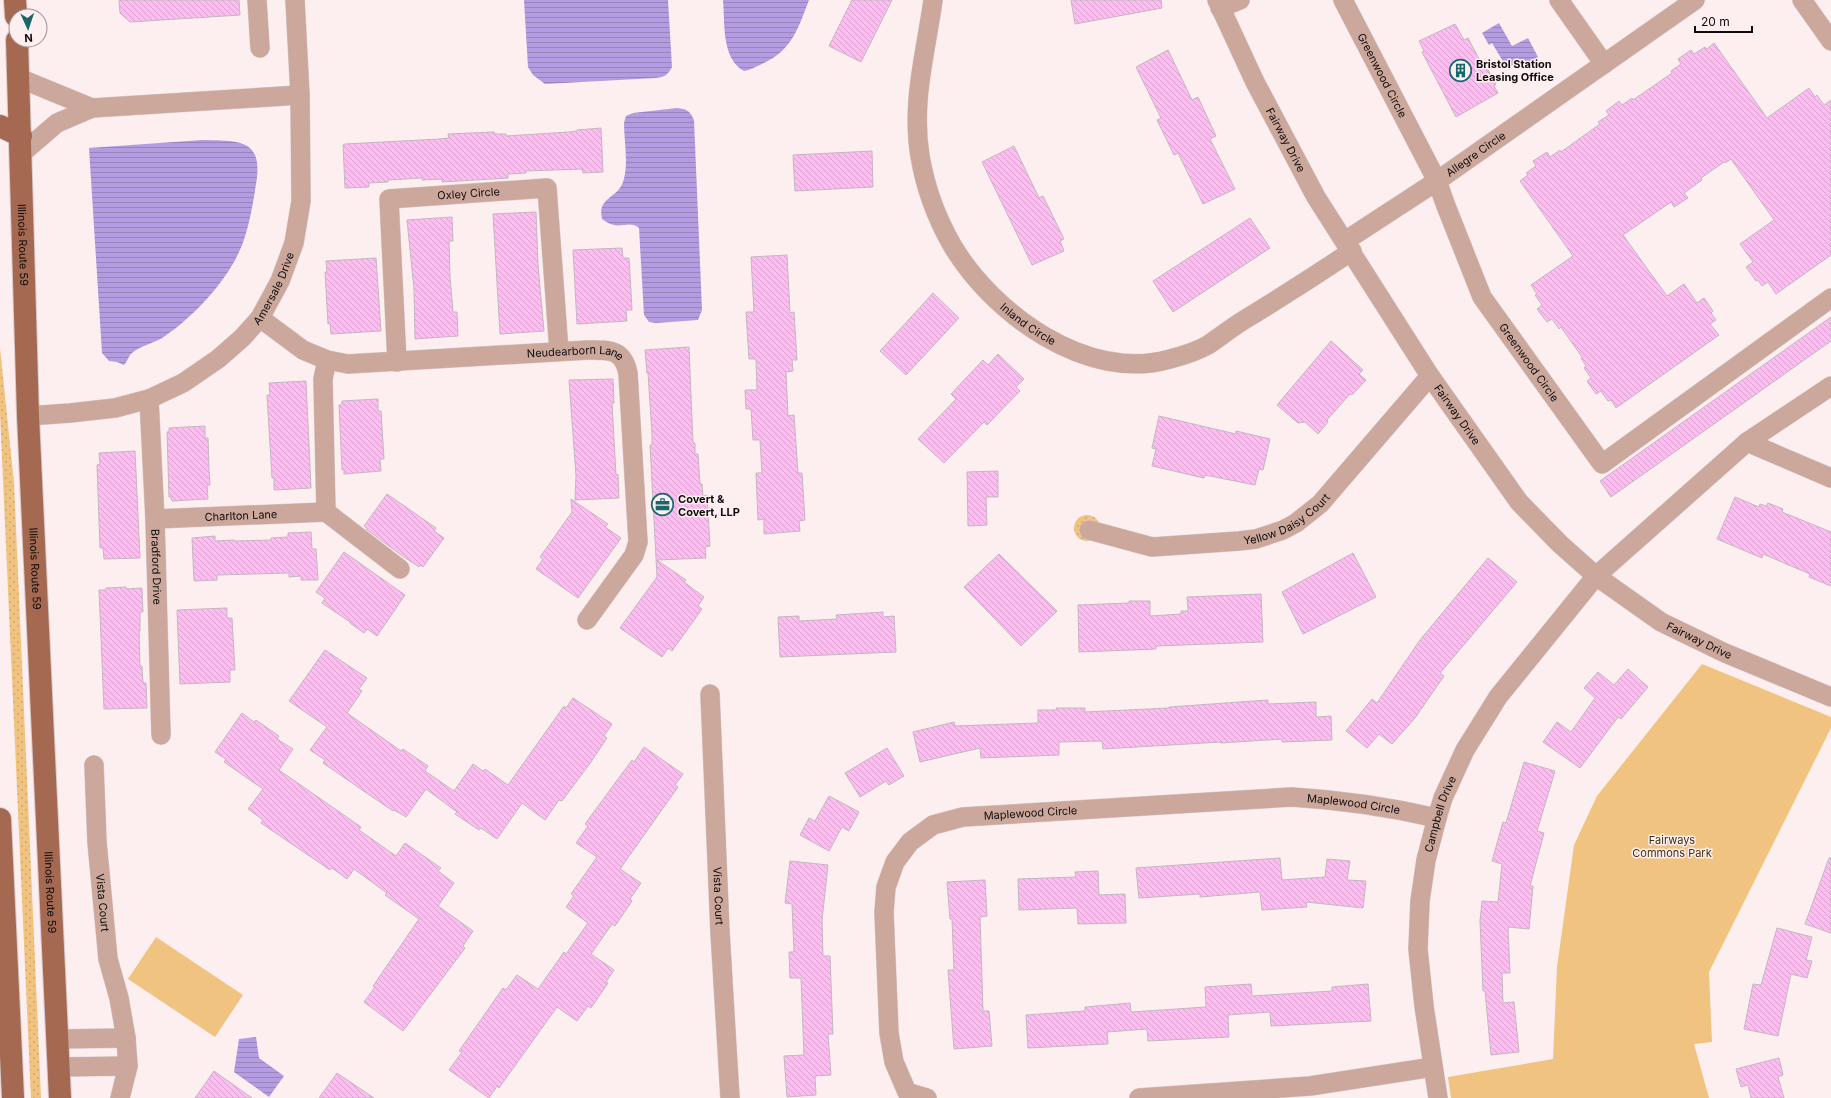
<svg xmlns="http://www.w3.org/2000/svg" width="1831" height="1098" font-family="Inter,sans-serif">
  <defs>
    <pattern id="grass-dots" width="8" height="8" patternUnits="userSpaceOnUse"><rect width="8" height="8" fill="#f1c381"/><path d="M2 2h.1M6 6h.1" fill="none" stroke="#cea66e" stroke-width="1.8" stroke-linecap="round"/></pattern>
    <pattern id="water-rules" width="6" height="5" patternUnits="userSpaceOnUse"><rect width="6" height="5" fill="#b39cdf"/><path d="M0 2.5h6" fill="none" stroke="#9985be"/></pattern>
    <pattern id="building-back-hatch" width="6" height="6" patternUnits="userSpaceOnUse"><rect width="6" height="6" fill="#febdf1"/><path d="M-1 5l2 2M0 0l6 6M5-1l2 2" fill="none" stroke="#d9a1cd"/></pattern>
  </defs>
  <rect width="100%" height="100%" fill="#fdeef0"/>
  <!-- grass -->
  <g fill="url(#grass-dots)">
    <polygon points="0,348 14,483 41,1098 31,1098 0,413"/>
    <circle cx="1087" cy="528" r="13"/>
  </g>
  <!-- green -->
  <g fill="#f1c381">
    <polygon points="1702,664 1831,717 1831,728 1709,972 1712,1042 1694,1044 1709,1098 1451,1098 1448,1077 1553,1059 1557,967 1574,845 1597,796"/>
    <polygon points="156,937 243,995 215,1037 128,979"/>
  </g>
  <!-- water -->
  <g fill="url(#water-rules)">
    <path d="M 524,0 L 668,0 L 672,67 C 668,75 664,77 656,78 L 545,84 L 533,75 L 528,67 Z"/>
    <path d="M 723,0 L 809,0 C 798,28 793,49 764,63 C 757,66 751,70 744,71 C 721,59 725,21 723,0 Z"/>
    <polygon points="1499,23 1512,46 1528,38 1538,57 1526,63 1524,59 1507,68 1492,43 1489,45 1482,33"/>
    <path d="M 677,108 C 687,109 690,111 694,120 L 702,310 L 698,320 L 656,323 L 649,322 L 644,315 L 639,228 C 632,221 622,227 614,225 C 609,224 606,222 602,219 C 597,197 617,199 623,182 C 629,164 624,142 624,123 L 626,116 L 633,113 Z"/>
    <path d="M 202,140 C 238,141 264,138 256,184 C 253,204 248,234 239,252 C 225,283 193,317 165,336 C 156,343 141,345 132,353 C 129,355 127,362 124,365 L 117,362 L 109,361 L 102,353 L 89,148 Z"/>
    <polygon points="256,1037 259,1058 284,1076 269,1097 234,1072 239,1039"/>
  </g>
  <!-- building -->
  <g fill="url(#building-back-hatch)" stroke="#c4b7c1">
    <polygon points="119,0 239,0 240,15 130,22 120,13"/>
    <polygon points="852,0 892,0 861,62 829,46"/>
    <polygon points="1071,0 1161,0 1162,8 1075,24"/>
    <polygon points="1455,24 1464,40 1468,38 1484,68 1486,66 1496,84 1494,86 1498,93 1456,117 1422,52 1424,51 1419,41"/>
    <polygon points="1714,43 1767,118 1809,88 1815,97 1817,95 1824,105 1831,100 1831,255 1776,294 1768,282 1762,286 1758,280 1756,281 1746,267 1753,262 1740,244 1774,220 1731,159 1725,163 1724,162 1701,178 1702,180 1684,193 1688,198 1674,207 1671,202 1623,235 1667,296 1684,284 1697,303 1704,298 1713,311 1711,313 1716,320 1710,324 1719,335 1616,408 1611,400 1608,401 1601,391 1596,394 1587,381 1591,378 1584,368 1586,366 1581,358 1582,357 1561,327 1559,329 1552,319 1547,322 1537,309 1542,305 1535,295 1537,294 1531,285 1573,256 1520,181 1528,175 1526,173 1536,166 1533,161 1547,152 1550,157 1560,150 1561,152 1600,124 1598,122 1609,115 1606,111 1619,101 1622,105 1632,98 1633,100 1672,73 1671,71 1681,64 1678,59 1691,50 1694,54 1705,47 1707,49"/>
    <polygon points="1168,50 1192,100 1198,97 1216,136 1210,139 1235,189 1203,204 1178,153 1174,155 1157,120 1161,118 1136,67"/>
    <polygon points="601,128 603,172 583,173 582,169 526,171 526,173 508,174 508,178 442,182 442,179 422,180 422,178 388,180 388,182 369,183 369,187 345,188 343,145 345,144 439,139 449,138 448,134 494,132 495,134 506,134 506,136 569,132 577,131 577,130"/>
    <polygon points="1014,146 1039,198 1043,196 1064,239 1060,241 1064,251 1032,265 982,162"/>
    <polygon points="872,151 873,187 795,191 793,155"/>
    <polygon points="536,212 538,265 544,331 500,334 493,214"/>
    <polygon points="452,217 453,241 449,241 450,276 453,312 457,312 458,336 415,339 414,289 407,220"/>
    <polygon points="1250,218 1270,248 1173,312 1153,281"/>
    <polygon points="622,248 623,258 629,258 631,292 632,310 626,310 627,321 577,324 573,250"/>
    <polygon points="787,255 790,313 794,312 797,360 792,360 793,371 786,372 788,416 794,415 798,473 802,473 805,520 799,521 800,531 764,534 764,519 758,520 756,473 762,473 760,440 753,440 751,409 746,409 745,390 757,390 756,359 749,359 746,312 754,312 751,257"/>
    <polygon points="376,258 381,331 331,334 330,323 328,324 325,272 327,272 326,261"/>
    <polygon points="933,293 959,318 906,375 880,351"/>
    <polygon points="1831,317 1831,341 1611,497 1600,481"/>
    <polygon points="1331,341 1363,370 1359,374 1366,380 1352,395 1350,394 1327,420 1328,422 1318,434 1305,422 1298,423 1277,405"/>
    <polygon points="689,347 693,443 695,443 695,454 698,454 700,484 702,484 703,496 707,495 710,546 705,547 706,558 657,560 686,580 684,582 704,597 698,606 702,609 672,651 668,648 662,657 620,628 657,577 650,445 652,445 652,434 648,373 647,373 645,350"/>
    <polygon points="998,354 1024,379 1016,387 1020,391 987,425 984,422 944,463 918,439 956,399 951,394 983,360 988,365"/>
    <polygon points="613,379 614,403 612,403 616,475 618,474 619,498 575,500 576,476 569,380"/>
    <polygon points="306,381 311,488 274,490 274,478 272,478 269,429 267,395 270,395 269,383"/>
    <polygon points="378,399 378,411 381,411 384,459 380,459 381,471 344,474 344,469 342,470 339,405 342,405 342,401"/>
    <polygon points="1159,416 1236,434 1236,431 1270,439 1263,470 1259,469 1255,485 1205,475 1204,478 1152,466 1156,449 1152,448"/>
    <polygon points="205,426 205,438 208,438 209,470 210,485 207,485 208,499 172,501 171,497 169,497 167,432 169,432 169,428"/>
    <polygon points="135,451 140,558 104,559 103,548 100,548 97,465 100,464 99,453"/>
    <polygon points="998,471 998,497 986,497 987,525 968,526 967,472"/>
    <polygon points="387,494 436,528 434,531 444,538 423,567 420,565 419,567 404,557 366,529 367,528 364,526"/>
    <polygon points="1735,497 1759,507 1760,504 1766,506 1768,503 1783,509 1782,512 1831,532 1831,586 1809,577 1810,574 1763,554 1762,558 1717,539"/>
    <polygon points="571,499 608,524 605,527 621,538 578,598 536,569 543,559 540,557 572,512"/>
    <polygon points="311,532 312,549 316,549 318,580 301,580 301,576 289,577 289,573 217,575 217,580 194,581 192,538 215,536 215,541 234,540 234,541 271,540 271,538 288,537 288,533"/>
    <polygon points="344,552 405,595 377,636 367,629 364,633 350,623 350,622 322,603 325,598 316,592"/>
    <polygon points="1353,553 1376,597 1303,634 1282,592"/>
    <polygon points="999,554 1057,611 1021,646 964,587"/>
    <polygon points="1488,558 1517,582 1440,673 1444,676 1415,718 1392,744 1379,734 1367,748 1346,731 1372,699 1377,703 1420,640"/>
    <polygon points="126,587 126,589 142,588 143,612 140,612 140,631 139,631 140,666 142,666 143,683 146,683 147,708 104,709 99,590 106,590 106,588"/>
    <polygon points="1261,594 1263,642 1156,646 1156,649 1079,652 1078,605 1129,603 1129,601 1150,601 1150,616 1181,614 1181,611 1188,611 1187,597"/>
    <polygon points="227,608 227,618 232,618 233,636 235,670 230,670 230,682 180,684 177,610"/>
    <polygon points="883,612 883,617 894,616 896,652 780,657 778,617 799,616 799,621 837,619 836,615"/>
    <polygon points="325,650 367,678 359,689 362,691 347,713 401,751 403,749 428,766 425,771 454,791 473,764 483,771 485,769 508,785 564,706 566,708 573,698 612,724 604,736 607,738 591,762 562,801 559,800 545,820 522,803 497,839 481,828 479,830 455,814 457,812 426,789 406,817 394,810 393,811 368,794 323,763 325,760 310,750 327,727 289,701"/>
    <polygon points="1628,669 1648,687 1621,719 1618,717 1580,768 1543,742 1557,722 1571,732 1595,698 1584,688 1598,672 1614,685"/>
    <polygon points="1268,700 1268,704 1316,702 1316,717 1331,716 1332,740 1282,742 1282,739 1221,743 1221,742 1103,749 1102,741 1059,742 1059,755 981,758 980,748 920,762 913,732 954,722 955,726 1038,723 1038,710 1057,710 1056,708 1085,708 1085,712 1169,708 1169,707"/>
    <polygon points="242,713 254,722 256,720 279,736 277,739 293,749 279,770 361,827 359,830 396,856 405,843 441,868 438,871 454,883 438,906 473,931 463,946 465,948 403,1031 364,1002 375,987 373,986 419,919 385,895 387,893 354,869 347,879 332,868 330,870 261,823 263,820 248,809 263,789 224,762 226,759 215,752"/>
    <polygon points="644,747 683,774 675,785 678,787 620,869 641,883 630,899 632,901 615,926 612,924 591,954 614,970 606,982 608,983 591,1008 588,1006 577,1021 557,1007 499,1088 497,1086 489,1098 449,1070 462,1052 459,1051 503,988 506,990 517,975 538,989 564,952 566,954 588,923 566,907 574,896 571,894 597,857 576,843 588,826 585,824 632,760 634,762"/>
    <polygon points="887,748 904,776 889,785 886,781 860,797 845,773"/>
    <polygon points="1524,762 1555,771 1537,831 1544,833 1530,886 1533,886 1529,929 1508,927 1510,973 1502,973 1503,1003 1514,1002 1519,1052 1491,1055 1485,991 1483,991 1480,921 1482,901 1498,902 1502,864 1492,861 1503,822 1506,823"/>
    <polygon points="829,796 859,812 849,831 842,827 829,851 800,835 809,818 815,821"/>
    <polygon points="1280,858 1282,880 1325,877 1327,859 1350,861 1347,880 1366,881 1363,908 1306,902 1307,907 1262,910 1260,892 1200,897 1200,894 1139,898 1136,868"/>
    <polygon points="1829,858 1831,858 1831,933 1805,924"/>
    <polygon points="790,861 828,865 822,920 823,956 830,956 833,1034 828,1034 831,1075 815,1076 816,1095 787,1097 784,1056 804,1055 801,978 790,978 789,952 794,952 792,904 785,903"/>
    <polygon points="1098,871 1099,895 1125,894 1126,923 1078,924 1077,908 1019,910 1018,879 1076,877 1075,872"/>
    <polygon points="985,880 987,916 980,917 983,1011 989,1011 992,1046 954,1049 948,970 954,970 952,919 950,919 947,882"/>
    <polygon points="1777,928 1812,937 1806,960 1812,961 1807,978 1791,974 1778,1036 1744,1029 1753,984 1761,985"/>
    <polygon points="1251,984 1252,996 1332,991 1332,987 1368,984 1371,1021 1271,1026 1270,1012 1228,1015 1229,1037 1148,1041 1147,1029 1107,1032 1108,1044 1028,1048 1026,1015 1085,1011 1085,1007 1130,1003 1131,1012 1206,1007 1205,987"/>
    <polygon points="1779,1058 1783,1075 1778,1077 1784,1098 1751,1098 1748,1085 1741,1087 1736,1069"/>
    <polygon points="214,1071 252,1098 195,1098"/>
    <polygon points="337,1073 374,1098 319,1098"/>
  </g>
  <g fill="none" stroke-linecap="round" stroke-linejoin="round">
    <defs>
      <g id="minor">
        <polyline points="257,0 260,48"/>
        <path id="s1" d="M 933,0 C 926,52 911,102 920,156 C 925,186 936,217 952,245 C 992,313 1087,383 1170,359 C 1182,356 1197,351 1208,345 C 1220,337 1231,328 1244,320 C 1280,298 1316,275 1352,251"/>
        <path id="s2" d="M 1217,0 L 1255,82 L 1316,197 L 1430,376 L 1519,502 L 1560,544 L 1596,576 L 1661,622 L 1725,653 L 1831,697"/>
        <path id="s3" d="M 1343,0 L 1437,181 L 1446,206 L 1482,297 L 1602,464 L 1831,298"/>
        <polyline points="1559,0 1604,64"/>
        <polyline points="1802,0 1831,41"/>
        <polyline points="1220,8 1240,0"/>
        <polyline points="19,78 92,108"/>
        <polyline points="21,154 57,123 92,108 300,95"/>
        <path id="s4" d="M 1345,241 L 1437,181 L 1695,0"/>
        <path id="s5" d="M 260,318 L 303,350 L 327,360 L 348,364 L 588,350 C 610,350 623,349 628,373 L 638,542 L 634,555 L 587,620"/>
        <polyline points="327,360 323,379 326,512 400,569"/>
        <path id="s6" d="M 397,362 L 389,199 L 547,188 L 559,351"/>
        <path id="s7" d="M 149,399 L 155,519 L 161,735"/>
        <path id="s8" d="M 28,416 L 70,413 L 115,408 L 149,399 L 183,383 L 218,359 L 242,338 L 260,318 L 280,281 L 294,243 L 301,201 L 300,95 L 295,0"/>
        <polyline points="1747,442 1831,478"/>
        <path id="s9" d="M 155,519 L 326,512"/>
        <path id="s10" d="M 1089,530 L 1152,547 L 1239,541 L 1256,539 L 1283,530 L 1296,523 L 1320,504 L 1430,376"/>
        <path id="s11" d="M 710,694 L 720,932 L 730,1098"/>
        <path id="s12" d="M 94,765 L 97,842 L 108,959 L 119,998 L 126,1038 L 128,1066 L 120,1098"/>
        <polyline points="58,1039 126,1038"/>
        <polyline points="59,1067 128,1066"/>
        <path id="s13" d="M 927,1098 L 907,1092 L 894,1062 L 889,1033 L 884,912 L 886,887 L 895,862 L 910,842 L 933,825 L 963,817 L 1292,797 C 1342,800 1389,807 1437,818"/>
        <polyline points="1139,1098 1310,1086 1433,1067"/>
        <path id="s14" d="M 1438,1098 L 1424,1006 L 1418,949 L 1420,901 L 1426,860 L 1437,818 L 1443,798 L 1465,750 L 1498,697 L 1596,576 L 1747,442 L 1831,386"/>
      </g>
      <g id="major">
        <polyline points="15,0 16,16"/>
        <path id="s15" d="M 17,40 L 28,416 L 60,1098"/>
        <polyline points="0,126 21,136"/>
        <polyline points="0,819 13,1098"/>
      </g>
    </defs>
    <!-- minor casing -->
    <use href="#minor" stroke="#d7cacc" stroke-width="20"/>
    <!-- major casing -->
    <use href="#major" stroke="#d7cacc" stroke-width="24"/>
    <!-- minor -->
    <use href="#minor" stroke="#cba89b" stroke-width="19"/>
    <!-- major -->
    <use href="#major" stroke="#a56952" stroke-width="22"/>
  </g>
  <!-- icons -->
  <defs>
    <symbol id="building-ring" viewBox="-11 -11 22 22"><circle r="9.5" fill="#fdeef0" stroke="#196769" stroke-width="1.5"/><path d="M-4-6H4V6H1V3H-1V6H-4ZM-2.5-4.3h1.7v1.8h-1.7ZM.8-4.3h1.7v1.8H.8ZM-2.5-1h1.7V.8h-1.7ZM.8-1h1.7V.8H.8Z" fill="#196769"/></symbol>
    <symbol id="office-ring" viewBox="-11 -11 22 22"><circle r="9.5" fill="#fdeef0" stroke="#196769" stroke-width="1.5"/><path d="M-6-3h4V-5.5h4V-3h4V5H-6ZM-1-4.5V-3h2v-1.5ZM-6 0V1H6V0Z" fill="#196769"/></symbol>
  </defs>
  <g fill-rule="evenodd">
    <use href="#building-ring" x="1448" y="58" width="25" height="25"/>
    <use href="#office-ring" x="650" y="492" width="25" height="25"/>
  </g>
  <g text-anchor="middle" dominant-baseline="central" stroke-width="3" stroke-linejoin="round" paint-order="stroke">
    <!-- poi labels -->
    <g font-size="11" font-weight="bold" fill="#110b0c" stroke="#fdeef0" text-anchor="start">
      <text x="1476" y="64">Bristol Station<tspan x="1476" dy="13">Leasing Office</tspan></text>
      <text x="678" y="499">Covert &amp;<tspan x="678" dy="13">Covert, LLP</tspan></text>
    </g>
    <!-- street labels -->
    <g font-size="11" fill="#110b0c" stroke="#fdeef0">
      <text stroke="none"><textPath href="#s3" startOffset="85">Greenwood Circle</textPath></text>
      <text stroke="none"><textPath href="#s2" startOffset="156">Fairway Drive</textPath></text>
      <text stroke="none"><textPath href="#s4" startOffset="157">Allegre Circle</textPath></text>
      <text stroke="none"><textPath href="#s6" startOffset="243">Oxley Circle</textPath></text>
      <text stroke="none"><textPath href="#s15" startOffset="205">Illinois Route 59</textPath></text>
      <text stroke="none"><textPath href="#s8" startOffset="294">Amersale Drive</textPath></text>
      <text stroke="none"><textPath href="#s1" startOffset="363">Inland Circle</textPath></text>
      <text stroke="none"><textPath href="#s5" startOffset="329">Neudearborn Lane</textPath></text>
      <text stroke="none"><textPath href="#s3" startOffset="409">Greenwood Circle</textPath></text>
      <text stroke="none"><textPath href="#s2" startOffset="480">Fairway Drive</textPath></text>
      <text stroke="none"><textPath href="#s9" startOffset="86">Charlton Lane</textPath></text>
      <text stroke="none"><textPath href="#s10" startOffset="206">Yellow Daisy Court</textPath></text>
      <text stroke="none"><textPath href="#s7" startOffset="168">Bradford Drive</textPath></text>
      <text stroke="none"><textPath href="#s15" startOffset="529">Illinois Route 59</textPath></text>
      <text stroke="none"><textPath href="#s2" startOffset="816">Fairway Drive</textPath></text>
      <text stroke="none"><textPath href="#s13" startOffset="732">Maplewood Circle</textPath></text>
      <text stroke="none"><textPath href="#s13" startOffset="408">Maplewood Circle</textPath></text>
      <text stroke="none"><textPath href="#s14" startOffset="288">Campbell Drive</textPath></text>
      <text stroke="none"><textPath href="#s15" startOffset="853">Illinois Route 59</textPath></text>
      <text stroke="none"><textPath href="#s11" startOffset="202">Vista Court</textPath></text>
      <text stroke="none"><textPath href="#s12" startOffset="138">Vista Court</textPath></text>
    </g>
    <!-- park labels -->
    <g font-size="11" fill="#412e11" stroke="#fdeef0">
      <text x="1672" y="840">Fairways<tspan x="1672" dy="13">Commons Park</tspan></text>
    </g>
  </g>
  <!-- north arrow -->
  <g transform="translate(28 28) rotate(177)"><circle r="19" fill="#fdeef0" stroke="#9f9395"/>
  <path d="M0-3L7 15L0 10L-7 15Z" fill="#196769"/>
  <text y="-6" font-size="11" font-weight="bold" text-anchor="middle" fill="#110b0c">N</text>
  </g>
  <!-- scale -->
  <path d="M1695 26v6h57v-6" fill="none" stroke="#110b0c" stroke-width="2"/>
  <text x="1701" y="26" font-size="12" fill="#110b0c" stroke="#fdeef0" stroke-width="3" paint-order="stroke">20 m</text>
</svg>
